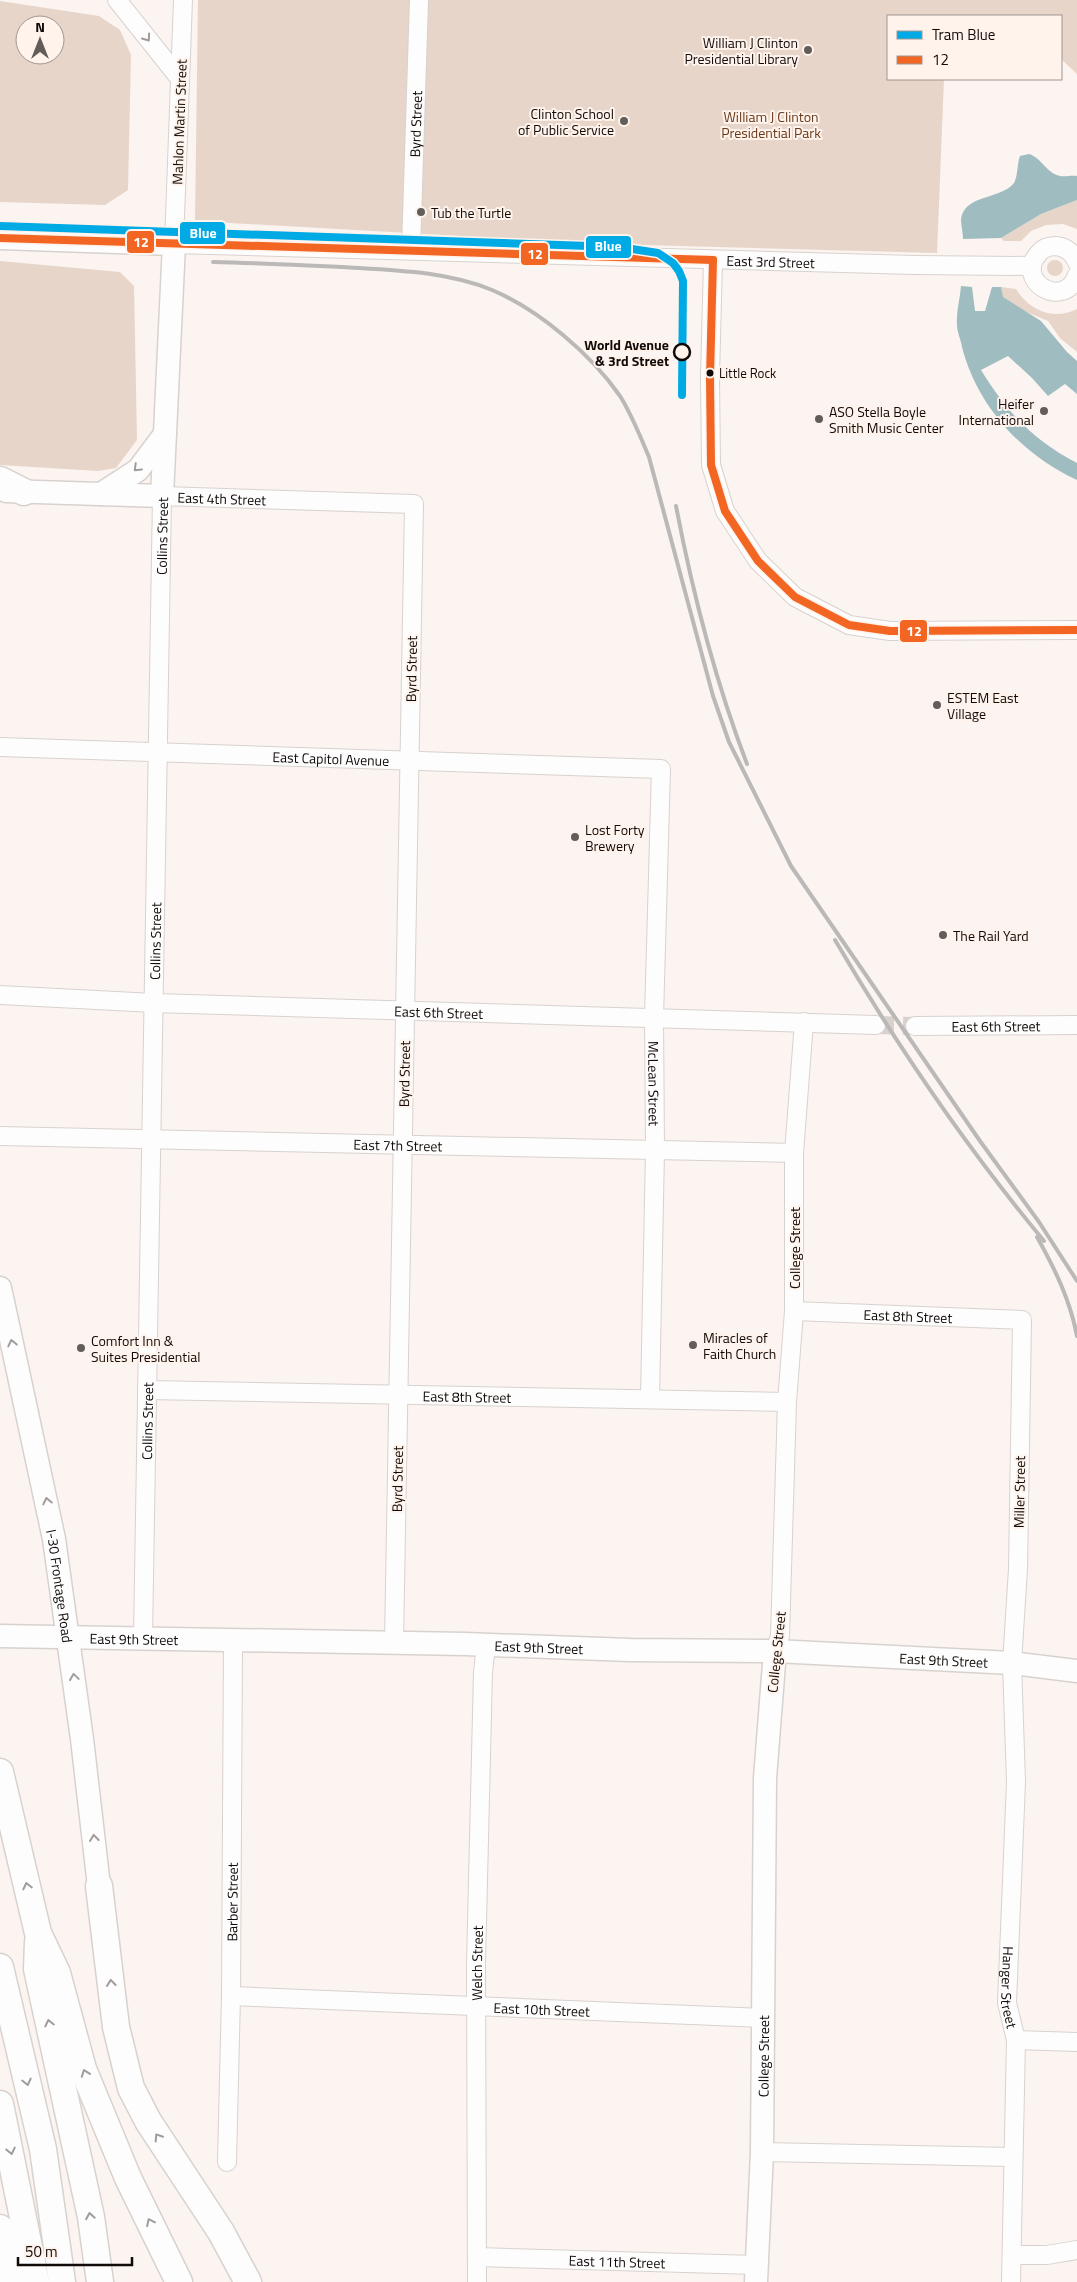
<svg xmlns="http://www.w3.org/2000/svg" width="1077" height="2282" font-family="'Titillium Web',sans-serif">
  <rect width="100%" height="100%" fill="#fbf4f0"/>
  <!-- green -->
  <g fill="#e7d5ca" fill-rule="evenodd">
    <polygon points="198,0 1077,0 1077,74 1061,59 1061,16 888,16 888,79 944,79 937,253 605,244 195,221"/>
    <path d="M 0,1 L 99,16 L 120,30 L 131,55 L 128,190 L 105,205 L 0,202 ZM 25,25 L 55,25 L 55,55 L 25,55 Z"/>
    <polygon points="1077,200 1077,229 1063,224 1046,225 1031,231 1021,241 1004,241 1001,238 1041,214"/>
    <circle cx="1055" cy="268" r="8"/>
    <polygon points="0,261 120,272 134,286 137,440 116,468 98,471 0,465"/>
    <path d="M 1001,287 L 1016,289 C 1029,310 1053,321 1077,309 L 1077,352 L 1060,338 L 1048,321 L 1015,307 L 1002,297 Z"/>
  </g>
  <!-- water -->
  <g fill="#9fbcc0">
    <path d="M 1029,154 C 1042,158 1046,173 1060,176 C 1065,177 1072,175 1077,176 L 1077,200 L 1041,214 L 1001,238 L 963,239 C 963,233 961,225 961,219 C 965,194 1000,200 1014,183 C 1018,176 1017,164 1020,156 Z"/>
    <path d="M 961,286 L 972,287 L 975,311 L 985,311 L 992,287 L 1001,287 L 1003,297 L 1041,321 L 1067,352 L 1077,361 L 1077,394 L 1065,384 L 1048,396 L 1032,378 L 1008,356 L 981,370 C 1007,412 1033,440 1077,463 L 1077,480 C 1022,455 977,406 962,347 C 961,340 957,332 957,325 C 956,312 960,299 961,286 Z"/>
  </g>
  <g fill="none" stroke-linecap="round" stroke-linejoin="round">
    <!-- minor-tunnel -->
    <polyline stroke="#d8d1cd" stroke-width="18" stroke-dasharray="18 9" stroke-linecap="butt" points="876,1025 915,1026"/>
    <defs>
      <g id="minor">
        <polyline points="117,0 180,79"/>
        <path id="s1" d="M 183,0 L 174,244 L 914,265 L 1032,266"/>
        <path id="s2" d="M 411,249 L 419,0"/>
        <polyline points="713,260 710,377 711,465 725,511 758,561 795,597 849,625 890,631 1077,630"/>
        <path d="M 1077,262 C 1073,253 1067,247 1056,246 C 1050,246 1043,248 1039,253 C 1013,280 1064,312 1077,275"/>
        <path id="s3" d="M 0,747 L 661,769 L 654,1017 L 655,1151 L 650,1399"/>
        <path id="s4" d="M 0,995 L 154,1003 L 876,1025"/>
        <path id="s5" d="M 915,1026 L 1077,1025"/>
        <path id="s6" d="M 0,1136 L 794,1153"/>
        <path id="s7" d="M 794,1311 L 1022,1320 L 1018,1569 L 1012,1663 L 1016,1782 L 1007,2003 L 1016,2040 L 1011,2282"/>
        <path id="s8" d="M 147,1390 L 787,1402"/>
        <path id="s9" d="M 143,1637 L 162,496 L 414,504 L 394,1643"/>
        <polyline points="775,1651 780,1636 787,1402 794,1311 794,1153 804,1022"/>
        <path id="s10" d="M 231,1996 L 764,2018"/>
        <polyline points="1016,2040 1077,2042"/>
        <polyline points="762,2152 1013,2157"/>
        <path id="s11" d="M 227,2162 L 231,1996 L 233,1642"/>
        <polyline points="1012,2255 1047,2255 1077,2250"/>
        <path id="s12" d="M 477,2257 L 756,2265"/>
        <path id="s13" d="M 477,2282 L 476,1964 L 483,1672 L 486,1645"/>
      </g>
      <g id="major">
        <polyline points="0,238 174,244 162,496 6,491"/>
        <polyline points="101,494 138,470 165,434"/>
        <path id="s14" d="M 0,1288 L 54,1539 L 82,1739 L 99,1886"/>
        <path id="s15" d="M 0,1636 L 465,1644 L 630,1650 L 775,1651 L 1012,1663 L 1077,1671"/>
        <path id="s16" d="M 756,2282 L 762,2152 L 765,1778 L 775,1651"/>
      </g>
      <g id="highway">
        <polyline points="0,480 24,492"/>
        <polyline points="0,1772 38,1933 57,1973 83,2069 128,2178 179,2282"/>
        <polyline points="99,1886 116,2027 131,2088 148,2121 221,2232 248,2282"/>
        <polyline points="38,1942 37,1969 91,2217 100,2282"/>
        <polyline points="0,1967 43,2149 62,2282"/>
        <polyline points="0,2104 36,2282"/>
        <polyline points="0,2228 10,2282"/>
      </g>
    </defs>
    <!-- minor casing -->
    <use href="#minor" stroke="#d8d2ce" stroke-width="20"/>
    <!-- major casing -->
    <use href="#major" stroke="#d8d2ce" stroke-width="25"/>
    <!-- highway casing -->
    <use href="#highway" stroke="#d8d2ce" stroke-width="29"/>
    <!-- minor -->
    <use href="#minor" stroke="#fefdfd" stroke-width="18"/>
    <!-- major -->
    <use href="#major" stroke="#fefdfd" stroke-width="22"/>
    <!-- highway -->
    <use href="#highway" stroke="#fefdfd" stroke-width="26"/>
    <!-- rail -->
    <g stroke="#bbb9b8" stroke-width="4">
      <path d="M 213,262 C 256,263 299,265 343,267 C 392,270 446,271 492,290 C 539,310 591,354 620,396 C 632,415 640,436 649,457 L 713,696 L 729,742 L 791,866 L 980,1141 L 1039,1222 L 1077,1281"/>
      <path d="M 676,506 C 693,595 715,680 747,764"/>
      <path d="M 835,940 C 896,1044 967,1148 1044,1241"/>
      <path d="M 1037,1237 C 1055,1269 1070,1300 1077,1336"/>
    </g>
    <defs>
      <g id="bus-1">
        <polyline points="0,238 713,260"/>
        <polyline points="713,260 710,377 711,465 725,511 758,561 795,597 849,625 890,631 1077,630"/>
      </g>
    </defs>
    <!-- bus-1 casing -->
    <use href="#bus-1" stroke="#fff3ec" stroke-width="11"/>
    <!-- bus-1 -->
    <use href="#bus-1" stroke="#f26522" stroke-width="8"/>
    <defs>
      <polyline id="tram-1" points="0,226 619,247 658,253 673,263 679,271 683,281 682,395"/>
    </defs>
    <!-- tram-1 casing -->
    <use href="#tram-1" stroke="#fff3ec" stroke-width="11"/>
    <!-- tram-1 -->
    <use href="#tram-1" stroke="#00aae4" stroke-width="8"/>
  </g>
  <!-- one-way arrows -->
  <defs><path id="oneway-chevron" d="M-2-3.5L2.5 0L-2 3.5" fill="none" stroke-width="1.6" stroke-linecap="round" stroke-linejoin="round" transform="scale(1.25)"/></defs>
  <g stroke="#9f9c9b">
    <use href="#oneway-chevron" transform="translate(147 38) rotate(54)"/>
    <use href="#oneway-chevron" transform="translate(137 468) rotate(136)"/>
    <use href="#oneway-chevron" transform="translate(12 1343) rotate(-102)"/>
    <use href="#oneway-chevron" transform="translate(47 1501) rotate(-102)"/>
    <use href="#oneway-chevron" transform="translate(74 1677) rotate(-98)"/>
    <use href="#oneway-chevron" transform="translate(94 1838) rotate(-97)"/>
    <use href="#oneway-chevron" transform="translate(27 1886) rotate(-103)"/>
    <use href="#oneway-chevron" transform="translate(111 1983) rotate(-97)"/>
    <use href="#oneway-chevron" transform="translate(49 2023) rotate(-103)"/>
    <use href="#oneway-chevron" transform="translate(85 2073) rotate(-110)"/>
    <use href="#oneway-chevron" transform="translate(27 2082) rotate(77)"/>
    <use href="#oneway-chevron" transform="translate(158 2137) rotate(-123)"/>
    <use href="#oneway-chevron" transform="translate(11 2151) rotate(78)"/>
    <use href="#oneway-chevron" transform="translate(90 2216) rotate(-100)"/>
    <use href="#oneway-chevron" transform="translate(150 2222) rotate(-116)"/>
  </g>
  <!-- markers -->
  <g fill="#625d59" stroke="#fff3ec" stroke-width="2">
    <circle cx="808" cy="50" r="5"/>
    <circle cx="624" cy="121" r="5"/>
    <circle cx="421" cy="212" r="5"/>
    <circle cx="1044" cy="411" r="5"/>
    <circle cx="819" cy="419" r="5"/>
    <circle cx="937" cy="705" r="5"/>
    <circle cx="575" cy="837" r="5"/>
    <circle cx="943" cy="935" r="5"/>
    <circle cx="693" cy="1345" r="5"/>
    <circle cx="81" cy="1348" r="5"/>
  </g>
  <circle fill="#fff3ec" stroke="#100b08" stroke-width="2.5" cx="682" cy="352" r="8"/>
  <circle fill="#100b08" stroke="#fff3ec" stroke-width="2" cx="710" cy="373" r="4.5"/>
  <g text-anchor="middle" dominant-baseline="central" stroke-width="4" stroke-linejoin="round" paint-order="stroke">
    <!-- bus labels -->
    <g font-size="13" fill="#100b08" stroke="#fff3ec" text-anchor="start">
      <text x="719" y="373">Little Rock</text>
    </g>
    <!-- poi labels -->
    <g font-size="14" fill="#100b08" stroke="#fff3ec" text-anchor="start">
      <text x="798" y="42" text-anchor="end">William J Clinton<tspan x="798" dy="16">Presidential Library</tspan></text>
      <text x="614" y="113" text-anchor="end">Clinton School<tspan x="614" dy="16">of Public Service</tspan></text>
      <text x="431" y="212">Tub the Turtle</text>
      <text x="1034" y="403" text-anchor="end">Heifer<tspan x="1034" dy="16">International</tspan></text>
      <text x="829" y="411">ASO Stella Boyle<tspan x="829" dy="16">Smith Music Center</tspan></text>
      <text x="947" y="697">ESTEM East<tspan x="947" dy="16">Village</tspan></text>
      <text x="585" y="829">Lost Forty<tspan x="585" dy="16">Brewery</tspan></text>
      <text x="953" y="935">The Rail Yard</text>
      <text x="703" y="1337">Miracles of<tspan x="703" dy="16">Faith Church</tspan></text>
      <text x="91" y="1340">Comfort Inn &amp;<tspan x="91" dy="16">Suites Presidential</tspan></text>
    </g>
    <!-- park labels -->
    <g font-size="14" fill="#67391a" stroke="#fff3ec">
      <text x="771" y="116">William J Clinton<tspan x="771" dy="16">Presidential Park</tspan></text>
    </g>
    <!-- street labels -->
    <g font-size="14" fill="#100b08" stroke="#fff3ec">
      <text transform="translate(179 122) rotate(-88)">Mahlon Martin Street</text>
      <text stroke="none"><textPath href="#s2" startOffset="125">Byrd Street</textPath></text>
      <text stroke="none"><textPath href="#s1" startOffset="841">East 3rd Street</textPath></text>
      <text stroke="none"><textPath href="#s9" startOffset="1201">East 4th Street</textPath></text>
      <text stroke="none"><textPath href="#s9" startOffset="1101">Collins Street</textPath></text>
      <text transform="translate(411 669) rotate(-89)">Byrd Street</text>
      <text stroke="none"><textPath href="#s3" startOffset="331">East Capitol Avenue</textPath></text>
      <text stroke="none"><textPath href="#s9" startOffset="696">Collins Street</textPath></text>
      <text stroke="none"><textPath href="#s4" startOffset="439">East 6th Street</textPath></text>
      <text stroke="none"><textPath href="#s5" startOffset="81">East 6th Street</textPath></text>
      <text transform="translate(404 1074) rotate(-89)">Byrd Street</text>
      <text stroke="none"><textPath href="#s3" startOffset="976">McLean Street</textPath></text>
      <text stroke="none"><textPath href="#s6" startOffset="398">East 7th Street</textPath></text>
      <text transform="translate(794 1248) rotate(-90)">College Street</text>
      <text stroke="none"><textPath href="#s7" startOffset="114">East 8th Street</textPath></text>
      <text stroke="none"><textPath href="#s8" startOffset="320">East 8th Street</textPath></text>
      <text stroke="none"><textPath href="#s9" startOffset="216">Collins Street</textPath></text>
      <text transform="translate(397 1479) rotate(-89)">Byrd Street</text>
      <text transform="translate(1019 1492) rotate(-89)">Miller Street</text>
      <text stroke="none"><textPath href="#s14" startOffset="304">I-30 Frontage Road</textPath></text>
      <text stroke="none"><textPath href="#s15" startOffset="134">East 9th Street</textPath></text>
      <text stroke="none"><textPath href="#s15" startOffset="539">East 9th Street</textPath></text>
      <text transform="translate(776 1652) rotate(-84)">College Street</text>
      <text stroke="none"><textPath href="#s15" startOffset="944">East 9th Street</textPath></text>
      <text stroke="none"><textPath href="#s11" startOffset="260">Barber Street</textPath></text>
      <text stroke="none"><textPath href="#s13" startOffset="319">Welch Street</textPath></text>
      <text stroke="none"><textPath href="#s7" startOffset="896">Hanger Street</textPath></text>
      <text stroke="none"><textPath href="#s10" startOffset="311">East 10th Street</textPath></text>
      <text stroke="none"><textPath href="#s16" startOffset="226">College Street</textPath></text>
      <text stroke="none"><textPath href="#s12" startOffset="140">East 11th Street</textPath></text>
    </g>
    <!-- stop labels -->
    <g font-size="14" font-weight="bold" fill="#100b08" stroke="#fff3ec" text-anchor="end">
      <text x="669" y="344">World Avenue<tspan x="669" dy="16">&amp; 3rd Street</tspan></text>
    </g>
  </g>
  <g stroke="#fff3ec" stroke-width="2">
    <rect x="179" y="221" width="47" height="24" rx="5" fill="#00aae4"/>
    <rect x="126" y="230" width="29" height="24" rx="5" fill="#f26522"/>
    <rect x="585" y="235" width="47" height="24" rx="5" fill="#00aae4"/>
    <rect x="520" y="242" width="29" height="24" rx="5" fill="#f26522"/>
    <rect x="899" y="619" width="29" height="24" rx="5" fill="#f26522"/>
  </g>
  <g font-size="14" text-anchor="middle" font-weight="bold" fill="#fff">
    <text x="203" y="238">Blue</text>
    <text x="141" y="247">12</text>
    <text x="608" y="251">Blue</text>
    <text x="535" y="259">12</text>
    <text x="914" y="636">12</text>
  </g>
  <!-- legend -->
  <rect x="887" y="15" width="175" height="65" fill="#fff3ec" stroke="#9f9691"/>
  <rect x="897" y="31" width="25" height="8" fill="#00aae4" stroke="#9f9691"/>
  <text x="932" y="40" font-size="15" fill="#100b08">Tram Blue</text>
  <rect x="897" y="56" width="25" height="8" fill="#f26522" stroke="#9f9691"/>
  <text x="932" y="65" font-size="15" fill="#100b08">12</text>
  <!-- north arrow -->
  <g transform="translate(40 40)"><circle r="24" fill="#fff3ec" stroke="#9f9691"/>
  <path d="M0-4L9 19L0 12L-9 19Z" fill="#625d59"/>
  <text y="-8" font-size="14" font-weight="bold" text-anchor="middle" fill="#100b08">N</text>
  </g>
  <!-- scale -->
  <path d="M18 2257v8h114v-8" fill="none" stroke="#100b08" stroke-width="2.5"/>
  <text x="25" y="2257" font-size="15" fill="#100b08" stroke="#fff3ec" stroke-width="4" paint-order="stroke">50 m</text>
</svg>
